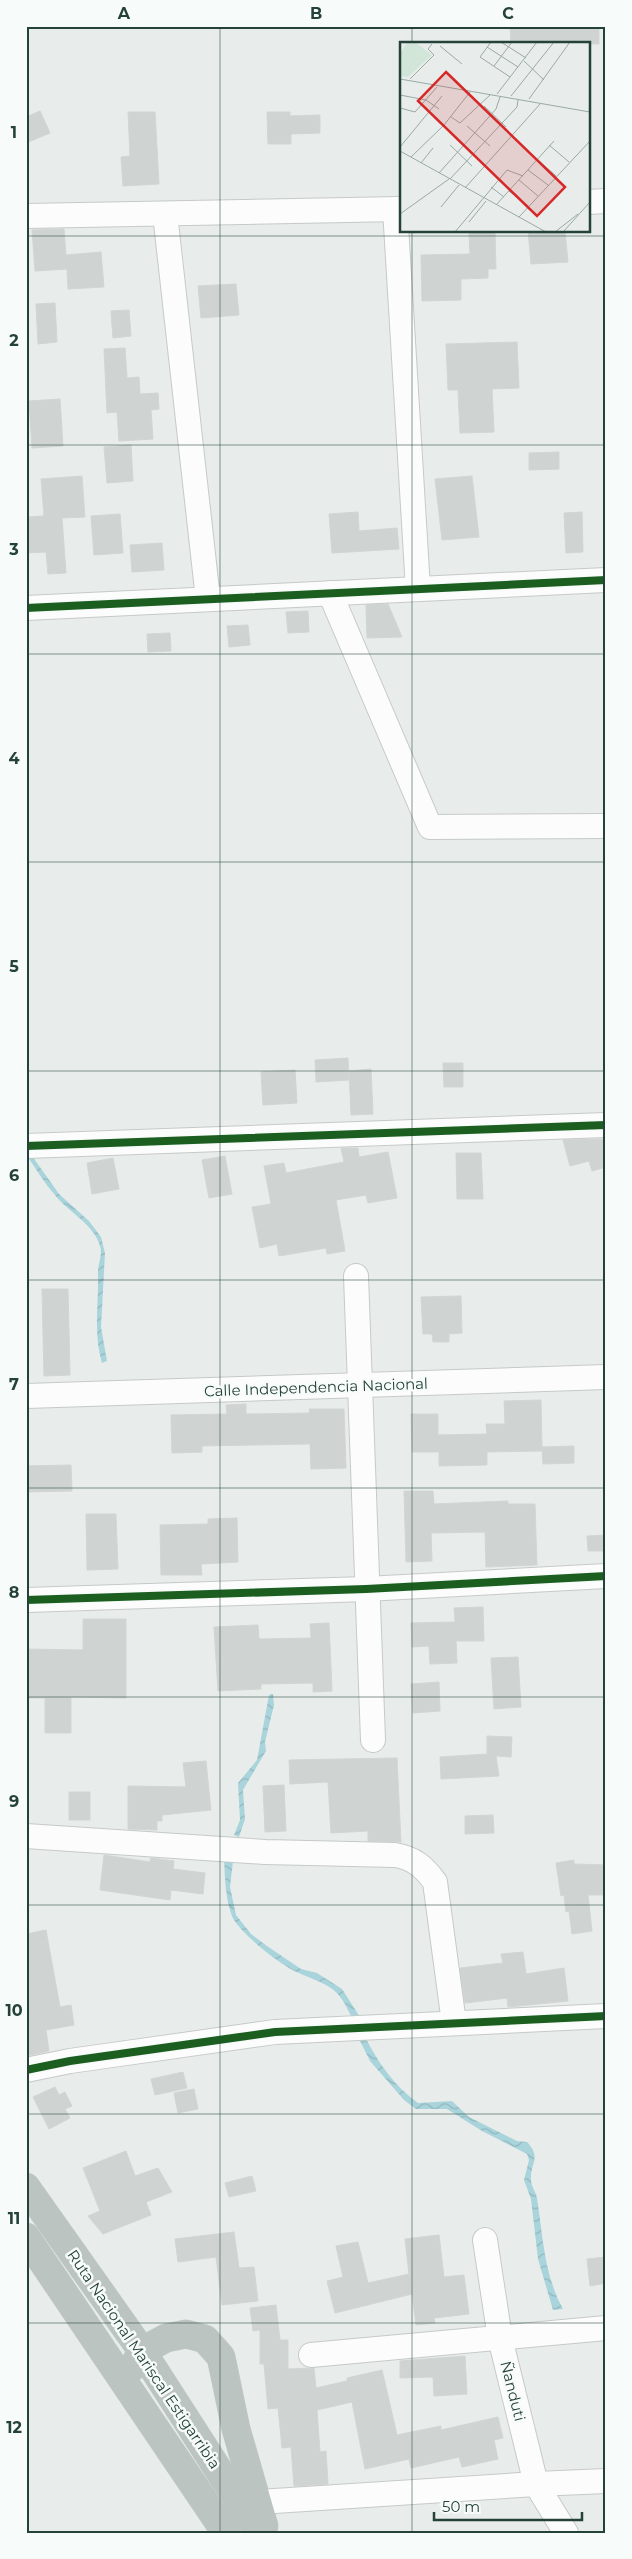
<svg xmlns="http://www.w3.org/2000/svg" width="632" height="2559" font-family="Montserrat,sans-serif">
  <defs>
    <pattern id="water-waves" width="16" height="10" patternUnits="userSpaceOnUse" patternTransform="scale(1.25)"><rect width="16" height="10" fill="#a9d4db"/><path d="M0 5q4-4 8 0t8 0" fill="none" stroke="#91b7bd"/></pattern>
  </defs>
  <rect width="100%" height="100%" fill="#e8edeb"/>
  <!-- water -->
  <g fill="url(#water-waves)">
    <path d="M 30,1153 L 59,1194 L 89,1221 L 101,1237 L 105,1253 L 101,1327 L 107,1361 L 102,1363 C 93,1333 99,1303 98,1272 C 98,1263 103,1255 100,1246 C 94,1224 68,1212 55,1195 C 44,1183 36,1168 26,1155 Z"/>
    <polygon points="273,1694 274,1705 265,1742 266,1751 243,1790 245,1819 239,1837 234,1835 240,1820 238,1783 257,1760 269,1695"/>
    <path d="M 224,1859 L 233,1861 L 230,1887 L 236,1915 L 251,1934 L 267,1946 L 301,1969 L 317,1973 L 342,1989 L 360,2017 L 352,2018 C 337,1985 330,1987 299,1973 C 283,1967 238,1932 232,1916 C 225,1898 225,1877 224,1859 Z"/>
    <path d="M 365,2037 C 378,2062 394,2086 418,2103 L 452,2101 L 469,2117 L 517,2141 L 527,2142 C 542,2158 530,2163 531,2180 C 531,2186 536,2192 537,2198 C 543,2236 544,2275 563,2309 L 553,2310 L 538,2259 L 531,2199 L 524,2180 L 529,2160 L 527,2154 L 482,2131 L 447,2109 L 416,2109 L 404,2100 L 370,2061 L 359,2039 Z"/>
  </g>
  <!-- building -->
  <g fill="#cfd4d2" stroke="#d1d6d4">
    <polygon points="510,26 599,26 599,44 511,44"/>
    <polygon points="40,111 50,133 26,143 26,117"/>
    <polygon points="128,112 155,112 159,184 123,186 121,157 130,156"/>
    <polygon points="267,112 290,112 290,116 320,115 320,133 291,134 291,144 268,144"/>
    <polygon points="64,229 66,255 101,252 104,287 68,289 67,269 35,271 32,230"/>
    <polygon points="528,231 565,231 568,262 531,264"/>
    <polygon points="495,232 496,269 488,269 488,278 461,279 461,300 422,301 421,255 470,254 469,233"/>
    <polygon points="236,284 239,315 201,318 198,286"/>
    <polygon points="55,303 57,342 38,344 36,304"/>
    <polygon points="129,310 131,336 113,338 111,311"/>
    <polygon points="517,342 519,388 492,389 494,432 460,433 458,390 448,390 446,344"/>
    <polygon points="125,348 127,378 139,377 140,394 158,393 159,409 151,410 153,439 119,441 117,412 107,413 104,349"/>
    <polygon points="60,399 63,446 32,448 29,401"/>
    <polygon points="131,445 133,481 107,483 104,447"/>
    <polygon points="559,452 559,469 529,470 529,453"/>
    <polygon points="82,476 85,517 62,518 66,573 48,574 46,552 26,553 26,517 44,516 41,479"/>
    <polygon points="472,476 479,537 442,540 435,479"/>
    <polygon points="358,512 359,531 397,528 399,549 332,553 329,514"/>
    <polygon points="582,512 583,552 566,553 564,513"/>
    <polygon points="120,514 123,553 94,555 91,516"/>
    <polygon points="162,543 164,570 132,572 130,545"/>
    <polygon points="388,604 402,637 367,638 366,605"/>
    <polygon points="308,611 309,632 288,633 286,612"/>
    <polygon points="248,625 250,645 229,647 227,626"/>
    <polygon points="170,633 171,651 148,652 147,634"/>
    <polygon points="348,1058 349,1080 316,1082 315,1060"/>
    <polygon points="443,1063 463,1063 463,1087 444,1087"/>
    <polygon points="371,1069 373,1114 351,1115 349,1071"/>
    <polygon points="295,1070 297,1103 263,1105 261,1072"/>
    <polygon points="606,1139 606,1167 592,1171 589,1161 570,1166 563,1140"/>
    <polygon points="341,1148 358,1148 359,1157 388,1152 397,1198 368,1203 366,1195 336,1200 345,1251 327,1254 326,1248 279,1256 277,1244 260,1248 252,1207 271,1204 264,1166 284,1163 286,1173 344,1162"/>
    <polygon points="456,1153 481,1153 483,1199 457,1199"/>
    <polygon points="225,1156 232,1194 209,1198 202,1160"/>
    <polygon points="113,1158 119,1189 92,1194 87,1163"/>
    <polygon points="42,1289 68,1289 70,1375 44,1376"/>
    <polygon points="461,1296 462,1333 449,1334 449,1342 433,1342 432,1334 423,1334 421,1297"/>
    <polygon points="541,1400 542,1451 487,1452 487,1465 439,1466 439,1452 412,1452 411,1414 438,1414 438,1435 487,1434 486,1424 505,1424 504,1401"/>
    <polygon points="246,1404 246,1414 310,1413 309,1409 344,1409 346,1468 311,1469 310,1444 202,1446 202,1452 172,1453 171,1415 227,1414 226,1405"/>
    <polygon points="574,1446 574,1463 543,1464 542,1447"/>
    <polygon points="71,1465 72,1491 26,1492 26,1466"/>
    <polygon points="404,1491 433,1491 434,1504 508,1501 508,1504 535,1504 537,1565 486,1567 485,1532 431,1533 432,1561 406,1562"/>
    <polygon points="86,1514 116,1514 118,1569 87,1570"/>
    <polygon points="237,1518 238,1562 201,1564 202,1575 161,1575 160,1525 208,1524 208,1519"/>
    <polygon points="606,1535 606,1551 588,1551 587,1536"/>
    <polygon points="483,1607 484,1641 456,1641 457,1663 430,1664 429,1646 412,1647 411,1623 455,1622 454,1608"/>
    <polygon points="83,1619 126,1619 126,1698 71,1697 71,1733 45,1733 45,1698 26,1698 26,1649 83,1650"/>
    <polygon points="329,1623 332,1691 313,1692 313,1683 261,1684 261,1689 218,1691 214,1627 258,1625 259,1639 311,1638 310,1624"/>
    <polygon points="518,1657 521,1707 494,1709 491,1658"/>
    <polygon points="439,1682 440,1711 413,1713 411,1684"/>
    <polygon points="487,1736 512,1737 511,1757 496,1756 499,1776 441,1779 440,1757 487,1754"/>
    <polygon points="397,1758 401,1842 368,1841 368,1831 331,1833 328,1782 290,1784 289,1760"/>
    <polygon points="206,1761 211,1810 162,1815 162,1821 157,1821 157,1830 128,1829 128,1786 186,1787 183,1763"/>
    <polygon points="284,1785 286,1831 265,1832 263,1786"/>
    <rect x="69" y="1792" width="21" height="28"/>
    <polygon points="493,1815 494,1833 465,1834 465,1816"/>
    <polygon points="104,1855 150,1862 151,1858 174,1861 173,1869 205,1873 203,1894 171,1890 170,1900 100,1890"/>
    <polygon points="574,1860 574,1864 606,1865 606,1895 588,1895 592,1931 572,1934 569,1911 566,1912 564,1895 561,1896 556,1863"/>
    <polygon points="46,1930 60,2007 71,2005 74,2025 46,2030 49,2051 26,2056 26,1934"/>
    <polygon points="523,1952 526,1974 564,1968 568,2001 508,2007 507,1998 465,2003 460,1968 503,1963 501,1954"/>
    <polygon points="183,2072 187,2088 155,2095 151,2079"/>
    <polygon points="55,2087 59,2095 65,2092 72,2106 65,2109 70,2118 49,2129 33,2097"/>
    <polygon points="194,2089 198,2109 178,2113 174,2093"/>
    <polygon points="126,2151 135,2176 158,2168 172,2192 146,2202 151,2215 103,2234 88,2216 100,2211 83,2168"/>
    <polygon points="252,2176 256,2191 229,2197 225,2183"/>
    <polygon points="234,2232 239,2268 254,2267 258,2301 222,2305 216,2257 178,2262 175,2239"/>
    <polygon points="439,2235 444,2277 464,2275 469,2314 434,2318 435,2323 416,2325 412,2294 335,2313 327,2281 343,2277 336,2246 358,2242 368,2283 409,2274 405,2239"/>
    <polygon points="606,2257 606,2283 590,2286 587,2259"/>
    <polygon points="276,2305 280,2340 288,2340 288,2369 314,2368 316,2388 347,2381 347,2378 382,2370 397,2435 441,2426 441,2430 498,2417 503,2438 494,2440 498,2459 462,2467 459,2457 411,2468 409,2459 365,2469 352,2402 317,2410 320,2452 326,2451 328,2484 294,2486 291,2447 282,2448 278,2408 268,2409 264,2364 260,2364 260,2330 253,2331 250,2308"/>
    <polygon points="465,2356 467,2394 434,2396 433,2377 400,2378 400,2361"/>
  </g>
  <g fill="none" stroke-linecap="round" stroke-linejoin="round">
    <defs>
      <g id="minor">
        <polyline points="588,202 606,201"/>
        <polyline points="395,209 418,589"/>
        <polyline points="165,214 208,599"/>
        <polyline points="26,216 401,209"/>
        <polyline points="330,593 430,827 606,826"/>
        <polyline points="26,608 606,580"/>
        <polyline points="26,1146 606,1125"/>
        <polyline points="356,1276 373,1740"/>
        <polyline points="26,1396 606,1377"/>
        <polyline points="26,1600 366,1589 606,1576"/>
        <path d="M 26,1836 L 265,1852 L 395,1855 C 414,1858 424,1867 435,1882 L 454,2023"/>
        <polyline points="26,2070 70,2061 275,2032 606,2016"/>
        <polyline points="485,2240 500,2338 536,2484 566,2533"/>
        <polyline points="311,2355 606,2328"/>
        <polyline points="259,2502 536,2484 606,2481"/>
      </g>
      <g id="highway">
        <polyline points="26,2187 142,2351 259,2533"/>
        <polyline points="26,2237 226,2533"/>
        <polyline points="133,2367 142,2351 166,2338 186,2334 205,2339 221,2357 236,2429 264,2526"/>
      </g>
    </defs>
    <!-- minor casing -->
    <use href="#minor" stroke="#c5cac8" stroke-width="26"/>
    <!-- highway casing -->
    <use href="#highway" stroke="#c3ccc9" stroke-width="29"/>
    <!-- minor -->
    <use href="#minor" stroke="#fcfcfc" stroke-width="24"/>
    <!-- highway -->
    <use href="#highway" stroke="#bcc4c2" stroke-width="28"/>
    <defs>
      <g id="cycleway">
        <polyline points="26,608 606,580"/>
        <polyline points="26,1146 606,1125"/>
        <polyline points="26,1600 366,1589 606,1576"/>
        <polyline points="26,2070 70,2061 275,2032 606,2016"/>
      </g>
    </defs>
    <!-- cycleway casing -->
    <use href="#cycleway" stroke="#f7fbf9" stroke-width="11"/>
    <!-- cycleway -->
    <use href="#cycleway" stroke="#1b5e20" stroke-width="8"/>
  </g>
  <!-- grid -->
  <path fill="none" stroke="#24423a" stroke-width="1" stroke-opacity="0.55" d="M 220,26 L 220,2533M 412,26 L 412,44M 412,231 L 412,2533M 26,236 L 606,236M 26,445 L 606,445M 26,654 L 606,654M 26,862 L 606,862M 26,1071 L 606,1071M 26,1280 L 606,1280M 26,1488 L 606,1488M 26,1697 L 606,1697M 26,1905 L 606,1905M 26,2114 L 606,2114M 26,2323 L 606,2323"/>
  <g text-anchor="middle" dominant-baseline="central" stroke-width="5" stroke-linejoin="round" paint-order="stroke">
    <!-- street labels -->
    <g font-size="15" fill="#24423a" stroke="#f7fbf9">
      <text transform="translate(316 1387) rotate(-2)">Calle Independencia Nacional</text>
      <text transform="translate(144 2359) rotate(56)">Ruta Nacional Mariscal Estigarribia</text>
      <text transform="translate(513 2391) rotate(76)">Ñanduti</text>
    </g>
  </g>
  <!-- overview -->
  <g transform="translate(400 42)">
    <rect width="190" height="190" fill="#e8edeb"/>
    <path d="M 8,0 L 15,0 L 32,13 L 8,35 L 0,34 L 0,11 Z" fill="#d1e6d8"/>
    <path fill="none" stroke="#9aa9a4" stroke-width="1" d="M 91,0 L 80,15 L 110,35M 101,0 L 126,16M 40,4 L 62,22M 87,5 L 118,25M 124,19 L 144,38M 94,24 L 112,0M 0,37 L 190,70M 10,37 L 34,13 L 28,7 L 32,2M 97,52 L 137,0M 0,53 L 26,58 L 39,67M 111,54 L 154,0M 129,57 L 170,0M 84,64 L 106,85M 0,66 L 15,70 L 37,45M 51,75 L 60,81 L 90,53M 67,84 L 90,104M 50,103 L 72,124M 149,103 L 169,120M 0,105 L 42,54M 0,109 L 146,190M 11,115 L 44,83 L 70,50M 137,117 L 156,134M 21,121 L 33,106M 128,128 L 148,143M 39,131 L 96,67 L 100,55M 50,137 L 117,65 L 118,58M 119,138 L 138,154M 91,145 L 104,155M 65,146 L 140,62M 109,149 L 128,164M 96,163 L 154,99M 41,165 L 59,143M 0,172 L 49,137M 119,175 L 190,99M 69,180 L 86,159M 55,190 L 107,128 L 123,134M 155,190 L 178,172M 163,190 L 190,160"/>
    <path fill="#d62828" fill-opacity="0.15" stroke="#d62828" stroke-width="2.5" d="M 46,30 L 165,145 L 137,174 L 18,59 Z"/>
    <rect width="190" height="190" fill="none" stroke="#24423a" stroke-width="2.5"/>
  </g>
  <!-- border -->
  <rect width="632" height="2559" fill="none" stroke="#f7fbf9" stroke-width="55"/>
  <!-- scale -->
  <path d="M434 2512v8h148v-8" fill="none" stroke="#24423a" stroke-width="2.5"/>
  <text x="442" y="2512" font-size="15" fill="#24423a" stroke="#f7fbf9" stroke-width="4" paint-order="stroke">50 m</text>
  <rect x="28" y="28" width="576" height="2504" fill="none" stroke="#24423a" stroke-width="2"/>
  <g font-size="16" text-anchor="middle" font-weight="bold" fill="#24423a">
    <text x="124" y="19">A</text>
    <text x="316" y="19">B</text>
    <text x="508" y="19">C</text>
    <text x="14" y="138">1</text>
    <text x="14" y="346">2</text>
    <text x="14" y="555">3</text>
    <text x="14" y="764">4</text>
    <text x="14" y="972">5</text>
    <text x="14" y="1181">6</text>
    <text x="14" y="1390">7</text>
    <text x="14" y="1598">8</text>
    <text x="14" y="1807">9</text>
    <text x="14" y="2016">10</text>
    <text x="14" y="2224">11</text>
    <text x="14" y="2433">12</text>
  </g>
</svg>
